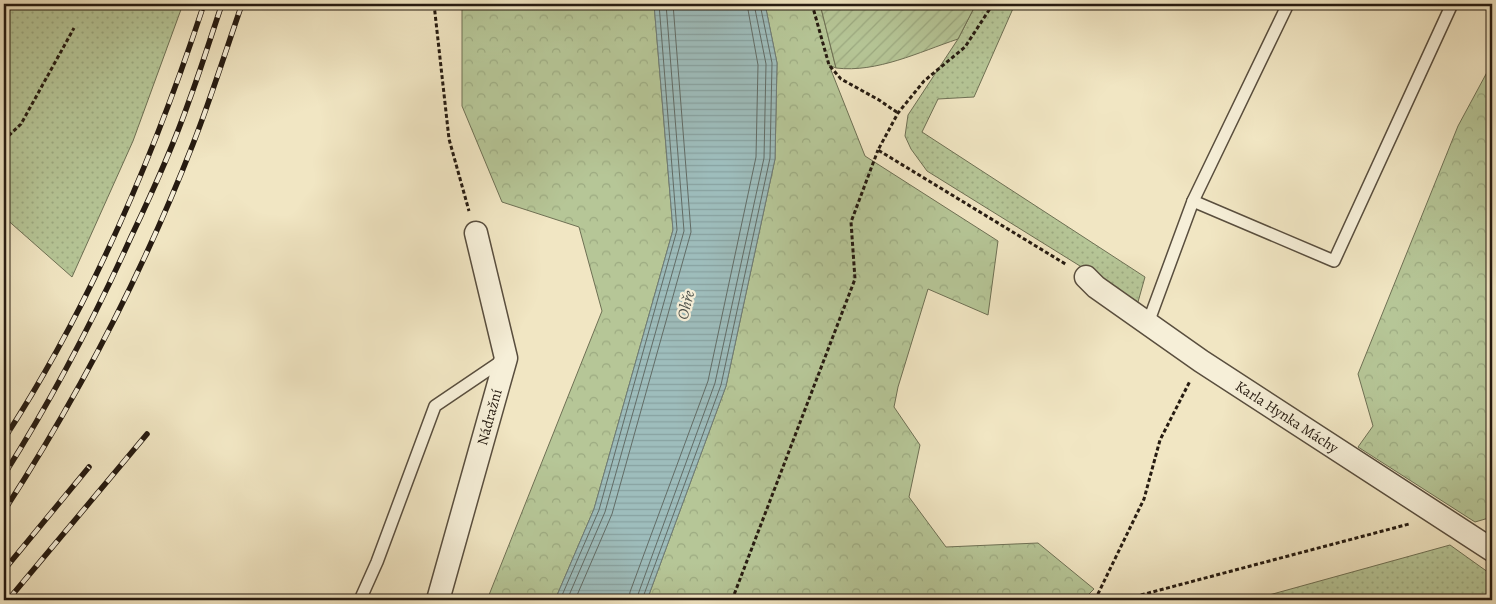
<svg xmlns="http://www.w3.org/2000/svg" width="1496" height="604" font-family="Alegreya,serif">
  <defs>
    <pattern id="grass-dots" width="8" height="8" patternUnits="userSpaceOnUse" patternTransform="scale(1.25)"><rect width="8" height="8" fill="#b6c697"/><path d="M2 2h.1M6 6h.1" fill="none" stroke="#9caa81" stroke-width="1.8" stroke-linecap="round"/></pattern>
    <pattern id="forest-crowns" width="20" height="18" patternUnits="userSpaceOnUse" patternTransform="scale(1.25)"><rect width="20" height="18" fill="#b6c697"/><path d="M2 6a3 3 0 1 1 6 0M12 15a3 3 0 1 1 6 0" fill="none" stroke="#9caa81"/></pattern>
    <pattern id="garden-furrows" width="10" height="10" patternUnits="userSpaceOnUse" patternTransform="scale(1.25)"><rect width="10" height="10" fill="#b6c697"/><path d="M-1 1l2-2M0 10L10 0M9 11l2-2" fill="none" stroke="#9caa81"/></pattern>
    <pattern id="water-rules" width="6" height="5" patternUnits="userSpaceOnUse" patternTransform="scale(1.25)"><rect width="6" height="5" fill="#9ebdbc"/><path d="M0 2.5h6" fill="none" stroke="#88a2a1"/></pattern>
  </defs>
  <rect width="100%" height="100%" fill="#f1e6c3"/>
  <filter id="stains"><feTurbulence type="fractalNoise" baseFrequency=".004" numOctaves="4"/><feColorMatrix values="0 0 0 0 .2 0 0 0 0 .09 0 0 0 0 .02 0 0 0 .5 -.17"/></filter>
  <radialGradient id="worn" r=".72"><stop offset=".6" stop-color="#630" stop-opacity="0"/><stop offset="1" stop-color="#630" stop-opacity=".3"/></radialGradient>
  <!-- grass -->
  <g fill="url(#grass-dots)" stroke="#6e7054">
    <polygon points="4,4 183,4 133,141 72,277 4,217"/>
    <polygon points="976,4 1015,4 974,97 938,99 922,132 1145,277 1138,302 927,171 911,149 905,136 908,115 958,39"/>
    <polygon points="1450,545 1492,575 1492,600 1251,600"/>
  </g>
  <!-- forest -->
  <g fill="url(#forest-crowns)" stroke="#6e7054">
    <polygon points="462,4 654,4 673,230 594,509 555,600 487,600 602,311 579,227 502,202 462,106"/>
    <polygon points="765,4 820,4 836,68 829,65 865,156 998,241 988,315 928,289 898,387 894,407 920,445 909,497 946,547 1038,543 1094,589 1083,600 647,600 726,386 775,159 777,63"/>
    <polygon points="1492,63 1492,517 1475,522 1358,447 1373,426 1358,374 1458,126"/>
  </g>
  <!-- garden -->
  <path fill="url(#garden-furrows)" stroke="#6e7054" d="M 820,4 L 976,4 L 958,39 C 919,52 877,73 836,68 Z"/>
  <!-- water -->
  <polygon fill="url(#water-rules)" stroke="#6e7c78" points="654,4 765,4 777,63 775,159 726,386 647,600 555,600 594,509 673,230"/>
  <g fill="none" stroke-linecap="round" stroke-linejoin="round">
    <!-- shore -->
    <g stroke="#626c66" stroke-width="1">
      <polyline points="560,600 599,510 677,230 659,4"/>
      <polyline points="567,600 605,512 684,231 666,4"/>
      <polyline points="575,600 612,514 691,232 673,4"/>
      <polyline points="629,600 630,592 708,381 756,157 758,65 747,4"/>
      <polyline points="636,600 715,383 764,158 766,64 754,4"/>
      <polyline points="642,600 721,385 770,158 772,63 760,4"/>
    </g>
    <defs>
      <g id="lane">
        <polyline points="1193,201 1334,261 1452,4"/>
        <polyline points="1148,323 1193,201 1288,4"/>
        <polyline points="360,600 377,562 435,406 503,360"/>
      </g>
      <g id="street">
        <path id="s1" d="M 1086,277 L 1096,287 L 1201,361 L 1492,550"/>
        <path id="s2" d="M 438,600 L 506,358 L 476,233"/>
      </g>
    </defs>
    <!-- lane casing -->
    <use href="#lane" stroke="#594e3e" stroke-width="14"/>
    <!-- street casing -->
    <use href="#street" stroke="#594e3e" stroke-width="25"/>
    <!-- path -->
    <g stroke="#261b11" stroke-width="3" stroke-dasharray="4 2.5" stroke-linecap="butt">
      <polyline points="434,4 449,139 469,211"/>
      <polyline points="812,4 829,65 841,79 879,100 898,113"/>
      <polyline points="993,4 965,47 924,81 898,113 878,150 1067,265"/>
      <polyline points="4,140 21,124 74,28"/>
      <polyline points="732,600 855,279 851,222 878,150"/>
      <polyline points="1095,600 1144,499 1160,440 1190,381"/>
      <polyline points="1122,600 1409,524"/>
    </g>
    <!-- lane -->
    <use href="#lane" stroke="#f6efd8" stroke-width="11"/>
    <!-- street -->
    <use href="#street" stroke="#f6efd8" stroke-width="22"/>
    <defs>
      <g id="rail">
        <path d="M 4,439 C 90,307 155,153 204,4"/>
        <path d="M 4,475 C 52,399 94,319 131,237 C 152,193 173,147 189,101 C 201,69 211,36 222,4"/>
        <path d="M 4,511 C 79,395 143,272 193,144 C 211,98 226,50 242,4"/>
        <polyline points="4,570 89,467"/>
        <polyline points="8,600 147,434"/>
      </g>
    </defs>
    <!-- rail casing -->
    <use href="#rail" stroke="#261b11" stroke-width="5.5"/>
    <!-- rail -->
    <use href="#rail" stroke="#f6efd8" stroke-width="4" stroke-dasharray="11" stroke-linecap="butt"/>
  </g>
  <g text-anchor="middle" dominant-baseline="central" stroke-width="4.5" stroke-linejoin="round" paint-order="stroke">
    <!-- street labels -->
    <g font-size="15" fill="#261b11" stroke="#f6efd8">
      <text stroke="none"><textPath href="#s2" startOffset="190">Nádražní</textPath></text>
      <text stroke="none"><textPath href="#s1" startOffset="245">Karla Hynka Máchy</textPath></text>
    </g>
    <!-- water labels -->
    <g font-size="16" font-style="italic" fill="#50544d" stroke="#f6efd8">
      <text transform="translate(686 305) rotate(-76)">Ohře</text>
    </g>
  </g>
  <!-- margin -->
  <rect width="1496" height="604" fill="none" stroke="#f1e6c3" stroke-width="20"/>
  <rect x="5" y="5" width="1486" height="594" fill="none" stroke="#261b11" stroke-width="2.5"/>
  <rect x="10" y="10" width="1476" height="584" fill="none" stroke="#261b11"/>
  <rect width="100%" height="100%" filter="url(#stains)"/>
  <rect width="100%" height="100%" fill="url(#worn)"/>
</svg>
